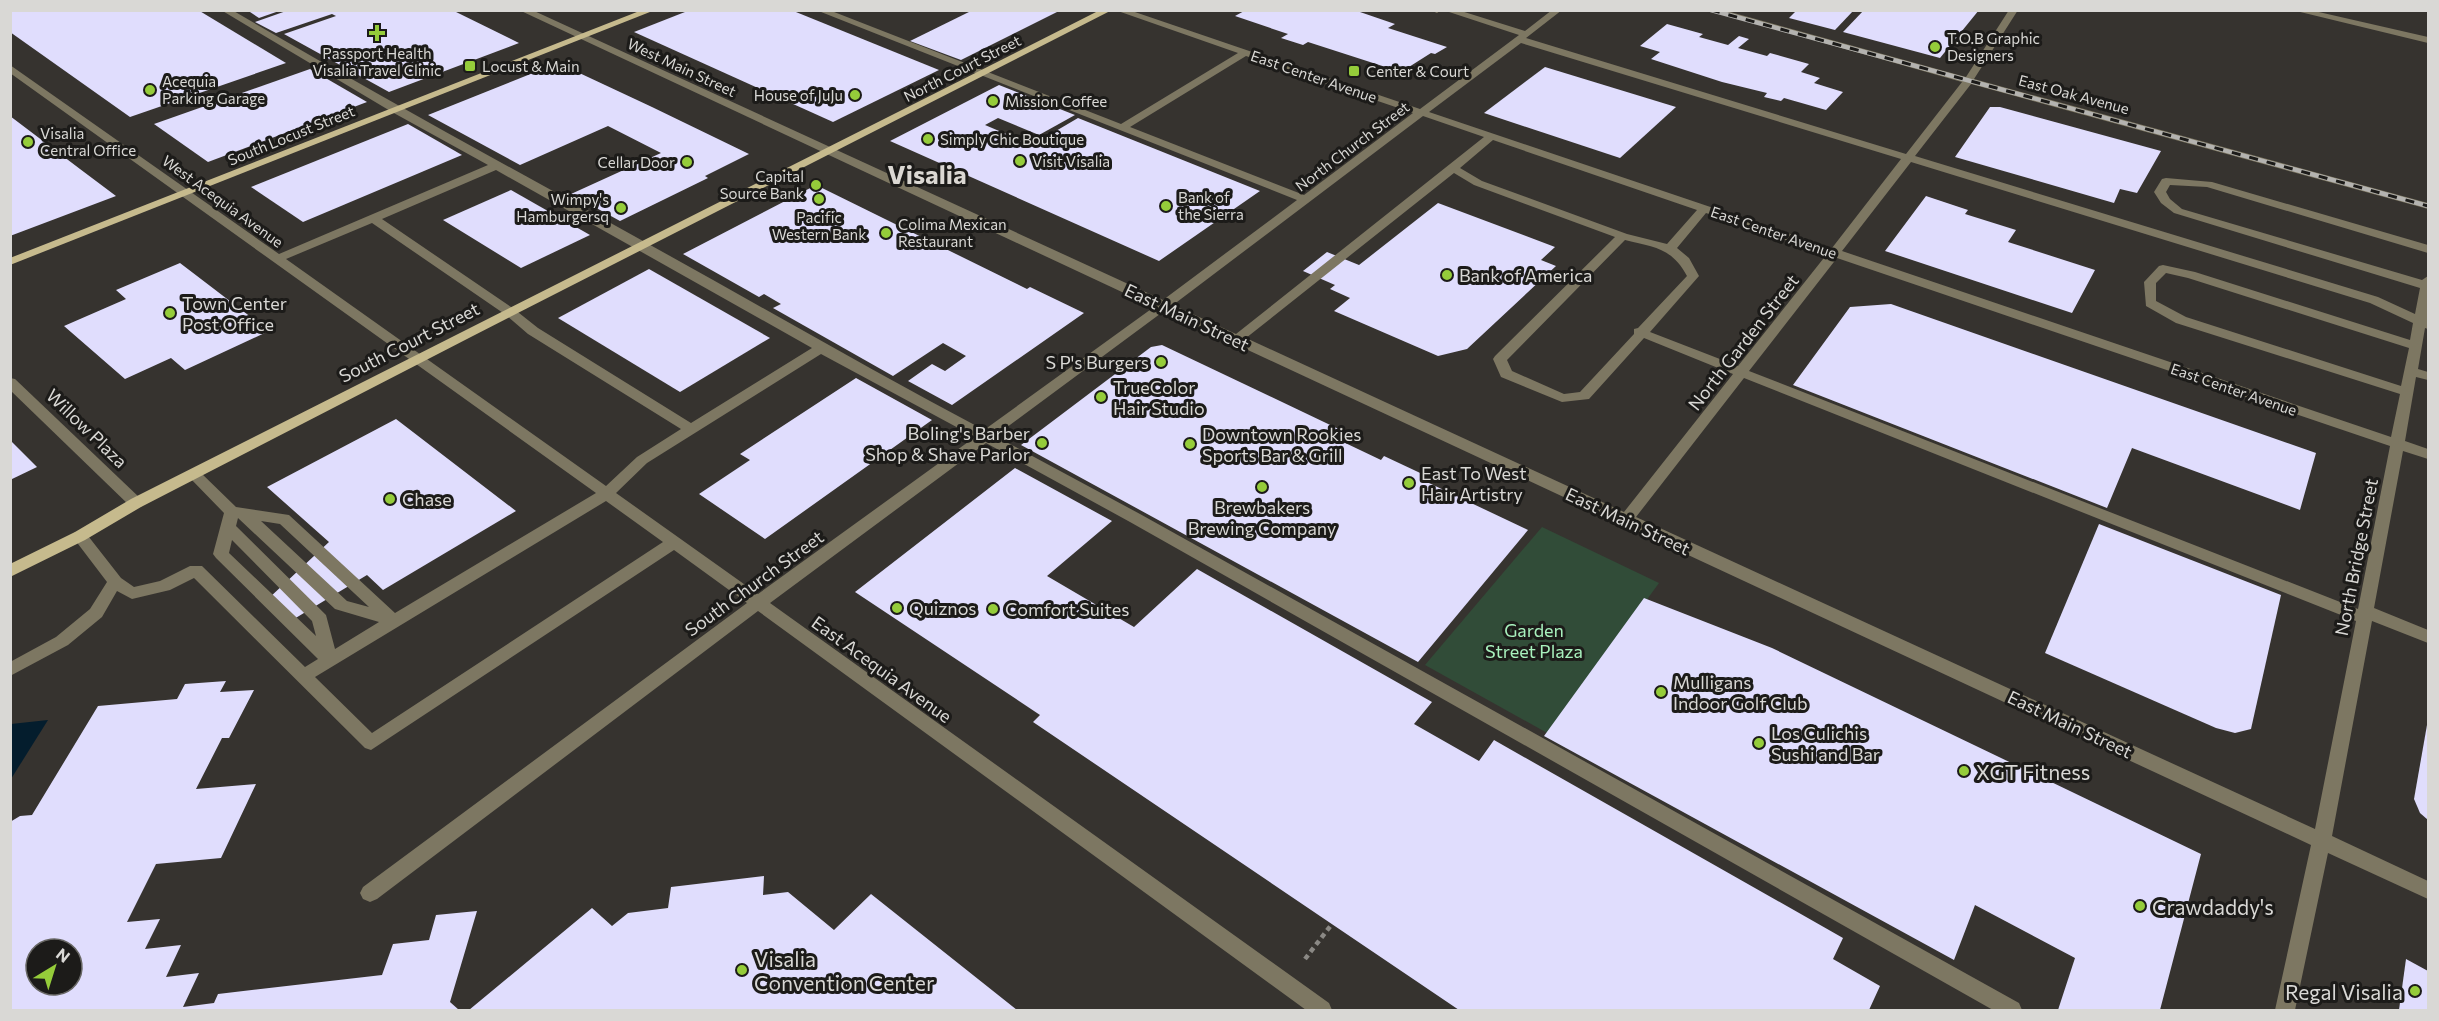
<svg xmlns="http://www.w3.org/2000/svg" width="2439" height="1021" font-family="Commissioner,sans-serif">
  <rect width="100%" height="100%" fill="#36332f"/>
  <!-- green -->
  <polygon fill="#314c38" points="1542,527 1659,583 1549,734 1425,665"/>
  <!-- water -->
  <polygon fill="#041d2d" points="48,720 11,779 11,724"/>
  <!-- building -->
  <g fill="#e0ddfd" fill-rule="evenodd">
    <polygon points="10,10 198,10 286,63 130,117 10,32"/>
    <polygon points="247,10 279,10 279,11 259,18"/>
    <polygon points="289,10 452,10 519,43 389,92 284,34 336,16 332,14 276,33 255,22"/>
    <polygon points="690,10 791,10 939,70 833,122 634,32"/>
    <polygon points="973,10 1053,10 1057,12 961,60 910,41"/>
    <polygon points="1246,10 1363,10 1360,12 1395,24 1388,28 1447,47 1435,54 1431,53 1401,72 1308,42 1303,45 1281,38 1288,34 1235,16"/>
    <polygon points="1797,10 1854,10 1835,30 1789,18"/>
    <polygon points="1864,10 1979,10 1940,58 1843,32"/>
    <polygon points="1667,24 1703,34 1699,37 1728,45 1739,36 1749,39 1738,48 1767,56 1770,53 1809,64 1801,72 1820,78 1814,83 1843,92 1826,110 1784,98 1781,101 1764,97 1767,93 1722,82 1651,59 1660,52 1640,46"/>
    <polygon points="558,63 652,107 749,154 705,176 708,178 620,221 571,194 661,153 608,126 520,165 428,115"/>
    <polygon points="1545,67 1676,107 1620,158 1484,113"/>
    <polygon points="310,69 367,102 208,162 154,124"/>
    <polygon points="999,85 1075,115 1039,135 998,118 985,125 1032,145 1078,118 1260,191 1159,261 890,141"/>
    <polygon points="1990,107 2000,107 2161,151 2137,193 2120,189 2114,203 1955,157"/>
    <polygon points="10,116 80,169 116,196 10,236"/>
    <polygon points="408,124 462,155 303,222 251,187"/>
    <polygon points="816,185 1027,289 1030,287 1084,313 952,405 908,381 932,364 945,371 966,356 943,343 893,376 773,308 781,304 764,294 759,297 683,254"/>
    <polygon points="511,190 590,235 521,268 443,220"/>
    <polygon points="1926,196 1968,210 1965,214 2016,230 2008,242 2095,270 2072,313 1885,251"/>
    <polygon points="1438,203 1555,247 1541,260 1556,266 1467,349 1438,356 1334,311 1350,298 1330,289 1335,285 1303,271 1327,252 1359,265"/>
    <polygon points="180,263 269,331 185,370 171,358 125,379 64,326 126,299 116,290"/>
    <polygon points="649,269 770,338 680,392 558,318"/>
    <polygon points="1891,304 2316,453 2300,510 2132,448 2107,508 1793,385 1850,307"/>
    <polygon points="1162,345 1347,433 1339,440 1381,460 1384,456 1433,479 1429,483 1528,530 1418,662 1021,445 1151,347"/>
    <polygon points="856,378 932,420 765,539 699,494 750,460 740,454"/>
    <polygon points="396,419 516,511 383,590 367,575 294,619 269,598 329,542 267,487"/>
    <polygon points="10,440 37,467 10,480"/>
    <polygon points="1015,468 1112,521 1047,576 1134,627 1197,569 1432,702 1414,724 1479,761 1494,740 1843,938 1833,959 1880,986 1869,1010 1459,1010 1033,722 1040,715 855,592"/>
    <polygon points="2099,524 2281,595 2251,729 2235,733 2216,728 2045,653"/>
    <polygon points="1644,598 1772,648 2201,854 2160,1010 2058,1010 2075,958 1975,905 1954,960 1544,736"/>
    <path d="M 226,681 L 220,692 L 254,690 L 229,738 L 222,738 L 196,789 L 256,784 L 221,858 L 156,864 L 127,922 L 160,919 L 145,949 L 181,945 L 166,977 L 199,973 L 183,1007 L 214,1003 L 218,994 L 382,975 L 393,944 L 429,940 L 436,915 L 477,911 L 450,1002 L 459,1010 L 10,1010 L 10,822 L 20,816 L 32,815 L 98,706 L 177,699 L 185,684 ZM 36,949 L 72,949 L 72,985 L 36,985 Z"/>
    <polygon points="2427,725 2428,726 2428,820 2420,813 2414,799"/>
    <polygon points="764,876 763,895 788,892 834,930 871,894 1017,1010 469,1010 592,908 612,926 628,913 668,908 671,887"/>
    <polygon points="2406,959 2428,971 2428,1010 2399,1010"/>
  </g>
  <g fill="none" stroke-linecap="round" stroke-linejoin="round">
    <!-- path -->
    <polyline stroke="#8b8985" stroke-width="4.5" stroke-dasharray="5 4" stroke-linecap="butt" points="1305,959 1332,924"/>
    <!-- minor -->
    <g fill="#7d7762" fill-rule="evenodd">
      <path d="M 221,10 L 232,10 C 368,90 506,165 643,241 C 757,304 869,369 984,430 L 1154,307 L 519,10 L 532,10 L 1163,300 L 1297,200 L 816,10 L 829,10 L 1121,124 L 1238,53 L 1115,10 L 1129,10 L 1420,109 L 1519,35 L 1443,10 L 1458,10 L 1525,31 L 1552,10 L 1562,10 L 1526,38 L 1906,154 L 1962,82 L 1707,10 L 1723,10 L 1966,77 L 2009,10 L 2018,10 L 1974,79 L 2428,203 L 2428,209 L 1971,84 L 1915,156 L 2378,297 L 2415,314 L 2420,288 L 2174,213 L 2161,203 L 2154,192 L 2162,179 L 2166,178 L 2212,182 L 2428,245 L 2428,253 L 2207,187 L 2170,185 L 2166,192 L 2170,199 L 2182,209 L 2422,280 L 2428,276 L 2428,329 L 2425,328 L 2418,369 L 2428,372 L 2428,380 L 2416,377 L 2405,441 L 2428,449 L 2428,459 L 2403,451 L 2374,608 L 2428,630 L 2428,643 L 2372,621 L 2332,836 L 2428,881 L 2428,899 L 2328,853 L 2295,1010 L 2275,1010 L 2311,845 L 1164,311 L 995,436 L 1140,514 L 2019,1003 L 2022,1010 L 1993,1010 L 1130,522 L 986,443 L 770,603 L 1329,1003 L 1332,1010 L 1306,1010 L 758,611 L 377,899 L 370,902 L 363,899 L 360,893 L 363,887 L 747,603 L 674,550 L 371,750 L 365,748 L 194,578 L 170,590 L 132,599 L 117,591 L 102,617 L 68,645 L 10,676 L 10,662 L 56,637 L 90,609 L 107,582 L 72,536 L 75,532 L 85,532 L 121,578 L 134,587 L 160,581 L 190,566 L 202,566 L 305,667 L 318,659 L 216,558 L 213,554 L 224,513 L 189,477 L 187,474 L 189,471 L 199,471 L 236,507 L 289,515 L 395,613 L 596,493 L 10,73 L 10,65 L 279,254 L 488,165 L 392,112 ZM 1521,43 L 1901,159 L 1832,248 L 1429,112 ZM 1246,56 L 1413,113 L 1304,195 L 1130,127 ZM 1423,116 L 1484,137 L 1236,334 L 1173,305 ZM 1493,140 L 1697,210 L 1667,244 L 1627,234 L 1482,181 L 1460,168 ZM 1911,162 L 2370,303 L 2413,323 L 2410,340 L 2195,272 L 2163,265 L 2159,266 L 2144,282 L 2146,306 L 2176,323 L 2400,394 L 2391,437 L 1842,251 ZM 496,170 L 812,348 L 691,423 L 538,328 L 514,309 L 382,219 ZM 1454,173 L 1474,185 L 1615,237 L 1495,356 L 1493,359 L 1501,377 L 1562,402 L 1589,399 L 1644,338 L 1733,374 L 1624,512 L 1246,338 ZM 1706,213 L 1827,254 L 1738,366 L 1650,332 L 1699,276 L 1689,258 L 1677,248 ZM 372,223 L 506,315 L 528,334 L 681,429 L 637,457 L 606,486 L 286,259 ZM 1625,240 C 1654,247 1672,248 1687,276 L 1638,328 L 1634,329 L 1634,334 L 1580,392 L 1564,394 L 1512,371 L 1507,360 ZM 1837,258 L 2390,446 L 2358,609 L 1749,371 ZM 2166,273 L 2188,278 L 2409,348 L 2401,386 L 2186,317 L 2156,301 L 2156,283 ZM 821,354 L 975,437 L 758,594 L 616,493 L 647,463 ZM 1744,378 L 2356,621 L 2315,829 L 1636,517 ZM 606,501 L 663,542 L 372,733 L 315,677 ZM 238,518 L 335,609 L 379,622 L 335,649 L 326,615 L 236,526 ZM 261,521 L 280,524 L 369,607 L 347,601 ZM 232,540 L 312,621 L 316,636 L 229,553 Z"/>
      <polygon points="1430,10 1441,10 1437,13"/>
      <polygon points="2292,10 2310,10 2428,37 2428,43"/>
      <polygon points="10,378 15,379 141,499 143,503 141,507 131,507 10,390"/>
    </g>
    <!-- major -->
    <g fill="#c6ba8d" fill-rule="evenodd">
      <polygon points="642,10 655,10 10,265 10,258"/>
      <polygon points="1100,10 1112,10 467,339 141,507 85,540 10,577 10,564 75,532 131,499"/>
    </g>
    <defs>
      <polyline id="rail" points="1711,10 2428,206"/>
    </defs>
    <!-- rail casing -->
    <use href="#rail" stroke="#b4b3b0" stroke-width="4.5"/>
    <!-- rail -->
    <use href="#rail" stroke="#1c1b19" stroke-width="3" stroke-dasharray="9" stroke-linecap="butt"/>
  </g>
  <!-- markers -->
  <g fill="#95cc3a" stroke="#1c1b19" stroke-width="2">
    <path d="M374 24h6v6h6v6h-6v6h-6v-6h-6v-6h6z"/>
    <circle cx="1935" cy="47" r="6"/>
    <rect x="464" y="60" width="12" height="12" rx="3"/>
    <rect x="1348" y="65" width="12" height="12" rx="3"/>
    <circle cx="150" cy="90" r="6"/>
    <circle cx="855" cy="95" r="6"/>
    <circle cx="993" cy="101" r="6"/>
    <circle cx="928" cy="139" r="6"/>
    <circle cx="28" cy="142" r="6"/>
    <circle cx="1020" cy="161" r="6"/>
    <circle cx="687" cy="162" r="6"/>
    <circle cx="816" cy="185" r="6"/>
    <circle cx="819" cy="199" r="6"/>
    <circle cx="1166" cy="206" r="6"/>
    <circle cx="621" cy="208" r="6"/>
    <circle cx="886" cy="233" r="6"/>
    <circle cx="1447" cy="275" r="6"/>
    <circle cx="170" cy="313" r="6"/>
    <circle cx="1161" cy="362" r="6"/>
    <circle cx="1101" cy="397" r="6"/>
    <circle cx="1042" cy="443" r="6"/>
    <circle cx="1190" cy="444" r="6"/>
    <circle cx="1409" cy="483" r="6"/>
    <circle cx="1262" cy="487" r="6"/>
    <circle cx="390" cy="499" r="6"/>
    <circle cx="897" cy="608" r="6"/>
    <circle cx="993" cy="609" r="6"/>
    <circle cx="1661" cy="692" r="6"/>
    <circle cx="1759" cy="743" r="6"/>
    <circle cx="1964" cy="771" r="6"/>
    <circle cx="2140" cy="906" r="6"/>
    <circle cx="742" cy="970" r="6"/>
    <circle cx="2415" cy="991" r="6"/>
  </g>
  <g text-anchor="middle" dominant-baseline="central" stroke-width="6" stroke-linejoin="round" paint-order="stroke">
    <!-- far-poi labels -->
    <g font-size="15" fill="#d9d8d5" stroke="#1c1b19" text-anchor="start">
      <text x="1947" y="38">T.O.B Graphic<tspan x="1947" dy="17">Designers</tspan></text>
      <text x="377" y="53" text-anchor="middle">Passport Health<tspan x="377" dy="17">Visalia Travel Clinic</tspan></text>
      <text x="482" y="66">Locust &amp; Main</text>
      <text x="1366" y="71">Center &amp; Court</text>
      <text x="162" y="81">Acequia<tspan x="162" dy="17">Parking Garage</tspan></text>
      <text x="843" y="95" text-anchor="end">House of JuJu</text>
      <text x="1005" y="101">Mission Coffee</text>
      <text x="40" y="133">Visalia<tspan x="40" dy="17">Central Office</tspan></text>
      <text x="940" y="139">Simply Chic Boutique</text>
      <text x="1032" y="161">Visit Visalia</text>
      <text x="675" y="162" text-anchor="end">Cellar Door</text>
      <text x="804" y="176" text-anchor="end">Capital<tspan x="804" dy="17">Source Bank</tspan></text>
      <text x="1178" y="197">Bank of<tspan x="1178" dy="17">the Sierra</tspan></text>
      <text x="609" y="199" text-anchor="end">Wimpy's<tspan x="609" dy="17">Hamburgersq</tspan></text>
      <text x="819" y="217" text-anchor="middle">Pacific<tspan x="819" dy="17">Western Bank</tspan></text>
      <text x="898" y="224">Colima Mexican<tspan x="898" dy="17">Restaurant</tspan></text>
    </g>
    <!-- far-street labels -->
    <g font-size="15" fill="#d9d8d5" stroke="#1c1b19">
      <text transform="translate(682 67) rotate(25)">West Main Street</text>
      <text transform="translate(962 68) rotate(-27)">North Court Street</text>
      <text transform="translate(1314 76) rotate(19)">East Center Avenue</text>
      <text transform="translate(2074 94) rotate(15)">East Oak Avenue</text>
      <text transform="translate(291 135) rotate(-22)">South Locust Street</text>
      <text transform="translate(1352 146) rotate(-37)">North Church Street</text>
      <text transform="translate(223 201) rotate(36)">West Acequia Avenue</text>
      <text transform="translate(1774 232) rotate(19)">East Center Avenue</text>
      <text transform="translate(2234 389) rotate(19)">East Center Avenue</text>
    </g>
    <!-- poi labels -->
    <g font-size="18" fill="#d9d8d5" stroke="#1c1b19" text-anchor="start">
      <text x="1459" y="275">Bank of America</text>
      <text x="182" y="303">Town Center<tspan x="182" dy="21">Post Office</tspan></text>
      <text x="1149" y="362" text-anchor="end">S P's Burgers</text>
      <text x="1113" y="387">TrueColor<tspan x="1113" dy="21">Hair Studio</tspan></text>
      <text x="1030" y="433" text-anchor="end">Boling's Barber<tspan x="1030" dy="21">Shop &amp; Shave Parlor</tspan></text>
      <text x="1202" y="434">Downtown Rookies<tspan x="1202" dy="21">Sports Bar &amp; Grill</tspan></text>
      <text x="1421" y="473">East To West<tspan x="1421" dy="21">Hair Artistry</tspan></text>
      <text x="402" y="499">Chase</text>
      <text x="1262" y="507" text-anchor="middle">Brewbakers<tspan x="1262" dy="21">Brewing Company</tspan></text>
      <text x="909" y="608">Quiznos</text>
      <text x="1005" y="609">Comfort Suites</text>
      <text x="1673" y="682">Mulligans<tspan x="1673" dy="21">Indoor Golf Club</tspan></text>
      <text x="1771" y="733">Los Culichis<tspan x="1771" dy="21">Sushi and Bar</tspan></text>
    </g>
    <!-- street labels -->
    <g font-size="18" fill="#d9d8d5" stroke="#1c1b19">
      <text transform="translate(1187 317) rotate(25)">East Main Street</text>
      <text transform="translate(409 342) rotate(-27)">South Court Street</text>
      <text transform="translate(1743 342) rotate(-52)">North Garden Street</text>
      <text transform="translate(87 428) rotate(44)">Willow Plaza</text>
      <text transform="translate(1628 521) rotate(25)">East Main Street</text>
      <text transform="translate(2356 557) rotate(-79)">North Bridge Street</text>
      <text transform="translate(754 583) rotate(-36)">South Church Street</text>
      <text transform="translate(882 669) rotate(36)">East Acequia Avenue</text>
      <text transform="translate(2070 724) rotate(25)">East Main Street</text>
    </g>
    <!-- park labels -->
    <g font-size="18" fill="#a8f1bd" stroke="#1c1b19">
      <text x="1534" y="630">Garden<tspan x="1534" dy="21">Street Plaza</tspan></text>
    </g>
    <!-- near-poi labels -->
    <g font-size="21" fill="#d9d8d5" stroke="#1c1b19" text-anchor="start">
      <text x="1976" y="771">XGT Fitness</text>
      <text x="2152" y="906">Crawdaddy's</text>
      <text x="754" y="958">Visalia<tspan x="754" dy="24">Convention Center</tspan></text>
      <text x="2403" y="991" text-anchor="end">Regal Visalia</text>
    </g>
    <!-- far-town labels -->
    <g font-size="26" font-weight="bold" fill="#dbd8d3" stroke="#1c1b19">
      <text x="927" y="173">Visalia</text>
    </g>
  </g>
  <!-- border -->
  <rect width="2439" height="1021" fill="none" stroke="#d9d8d5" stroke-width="24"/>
  <!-- north arrow -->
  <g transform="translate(54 967) rotate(38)"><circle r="28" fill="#1c1b19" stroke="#686764" stroke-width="1.5"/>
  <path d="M0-4.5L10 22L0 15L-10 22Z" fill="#95cc3a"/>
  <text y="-9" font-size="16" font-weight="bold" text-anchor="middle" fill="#d9d8d5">N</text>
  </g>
</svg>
